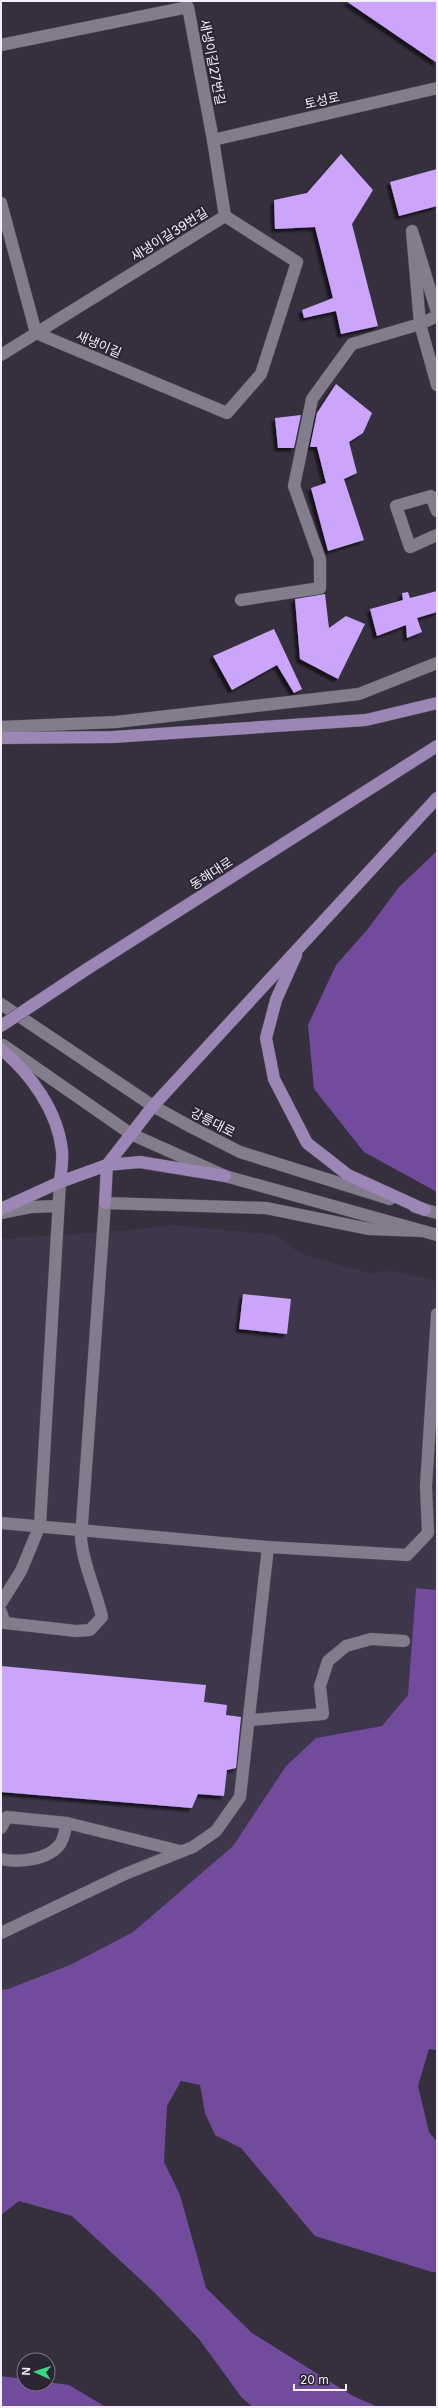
<svg xmlns="http://www.w3.org/2000/svg" width="438" height="2408" font-family="Inter,'Noto Sans KR',sans-serif">
  <defs>
    <filter id="shadow"><feDropShadow dx="-3.5" dy="3.5" stdDeviation="1" flood-color="#0009"/></filter>
  </defs>
  <rect width="100%" height="100%" fill="#36303e"/>
  <!-- built -->
  <polygon fill="#3e364a" points="172,1225 276,1235 301,1254 367,1273 392,1271 437,1281 437,1590 416,1588 408,1695 382,1726 316,1738 286,1766 233,1846 133,1932 70,1965 8,1990 1,1990 1,1239 132,1230"/>
  <!-- forest -->
  <g fill="#714b9c">
    <polygon points="437,851 437,1192 364,1152 314,1089 308,1025 336,965 367,930 399,887"/>
    <polygon points="416,1588 437,1590 437,2050 429,2049 418,2086 429,2132 437,2142 437,2272 432,2272 315,2236 241,2148 215,2135 205,2113 200,2085 181,2081 167,2106 164,2162 180,2195 206,2288 252,2333 353,2396 378,2407 253,2407 242,2398 199,2339 154,2292 72,2216 19,2201 1,2215 1,1990 8,1989 70,1965 133,1932 233,1846 286,1766 316,1738 382,1726 408,1695"/>
    <polygon points="1,2376 24,2379 24,2384 48,2384 48,2382 69,2385 106,2407 1,2407"/>
  </g>
  <!-- building -->
  <g fill="#cba4fc" filter="url(#shadow)">
    <polygon points="346,1 437,1 437,63"/>
    <polygon points="341,154 373,190 352,224 378,326 341,334 336,311 304,318 302,310 333,298 315,227 275,229 274,200 307,193"/>
    <polygon points="437,169 437,206 399,216 390,182"/>
    <polygon points="336,384 372,413 363,433 349,442 357,473 344,479 364,540 328,551 311,488 326,483 317,447 310,447 317,413"/>
    <polygon points="301,415 294,448 278,448 275,418"/>
    <polygon points="437,591 437,612 417,618 422,632 407,638 406,625 377,636 370,609 403,600 402,593 408,592 410,598"/>
    <polygon points="325,594 329,628 346,616 365,624 338,679 300,659 295,599"/>
    <polygon points="274,629 302,689 294,693 277,665 232,690 213,656"/>
    <polygon points="243,1294 291,1299 287,1334 239,1329"/>
    <polygon points="1,1666 206,1685 204,1702 227,1705 226,1715 241,1717 236,1768 227,1770 224,1796 198,1794 192,1808 1,1792"/>
  </g>
  <g fill="none" stroke-linecap="round" stroke-linejoin="round">
    <defs>
      <g id="minor">
        <polyline points="1,45 188,7 213,140 225,216"/>
        <polyline points="213,140 437,88"/>
        <polyline points="1,203 36,333 227,413 261,374 297,262 225,216 1,355"/>
        <polyline points="437,316 420,324 437,385"/>
        <polyline points="437,511 431,496 396,506 410,547 437,535"/>
        <polyline points="241,600 320,588 320,559 294,486 312,399 352,344 420,324 412,231 437,312"/>
        <polyline points="1,727 116,722 359,694 437,663"/>
        <polyline points="1,1004 153,1106 191,1127 240,1152 390,1199"/>
        <polyline points="3,1045 131,1134 225,1176 437,1235"/>
        <polyline points="415,1207 437,1213"/>
        <polyline points="1,1213 31,1207 58,1206"/>
        <polyline points="1,1523 268,1547 407,1555 428,1533 426,1486 437,1314"/>
        <polyline points="1,1603 21,1571 40,1525 60,1182"/>
        <path d="M 1,1612 L 5,1623 L 76,1631 L 90,1630 L 102,1617 C 96,1590 83,1565 81,1538 L 105,1203 L 266,1208 L 369,1229 L 423,1231"/>
        <polyline points="250,1720 323,1714 320,1686 328,1661 346,1646 371,1639 404,1641"/>
        <polyline points="1,1828 7,1817 67,1823 180,1851"/>
        <path d="M 1,1859 C 18,1863 49,1860 60,1844 C 64,1839 65,1829 67,1823"/>
        <polyline points="1,1933 125,1874 193,1847 216,1831 240,1797 268,1547"/>
      </g>
      <g id="major">
        <polyline points="1,738 113,737 366,720 437,703"/>
        <polyline points="296,955 276,1000 266,1038 274,1079 307,1143 348,1175 425,1210"/>
        <polyline points="87,969 437,746"/>
        <path d="M 1,1049 C 30,1073 58,1111 62,1151 C 63,1160 61,1172 60,1182"/>
        <polyline points="105,1203 107,1165 140,1162 225,1176"/>
        <polyline points="1,1209 60,1182 107,1165 153,1106 437,798"/>
      </g>
    </defs>
    <!-- minor casing -->
    <use href="#minor" stroke="#504c58" stroke-width="13"/>
    <!-- major casing -->
    <use href="#major" stroke="#504c58" stroke-width="13"/>
    <!-- minor -->
    <use href="#minor" stroke="#837c8c" stroke-width="12"/>
    <!-- major -->
    <use href="#major" stroke="#9b86b6" stroke-width="12"/>
    <defs>
      <polyline id="major-bridge" points="1,1026 87,969"/>
    </defs>
    <!-- major-bridge casing -->
    <use href="#major-bridge" stroke="#504c58" stroke-width="13" stroke-linecap="butt"/>
    <!-- major-bridge -->
    <use href="#major-bridge" stroke="#9b86b6" stroke-width="12"/>
  </g>
  <g text-anchor="middle" dominant-baseline="central" stroke-width="4" stroke-linejoin="round" paint-order="stroke">
    <!-- street labels -->
    <g font-size="13" fill="#f2eff8" stroke="#2c2634">
      <text transform="translate(213 62) rotate(79)">새냉이길27번길</text>
      <text transform="translate(322 100) rotate(-13)">토성로</text>
      <text transform="translate(169 234) rotate(-32)">새냉이길39번길</text>
      <text transform="translate(99 344) rotate(23)">새냉이길</text>
      <text transform="translate(211 873) rotate(-33)">동해대로</text>
      <text transform="translate(213 1122) rotate(27)">강릉대로</text>
    </g>
  </g>
  <!-- border -->
  <rect width="438" height="2408" fill="none" stroke="#f2eff8" stroke-width="4"/>
  <!-- north arrow -->
  <g transform="translate(36 2372) rotate(273)"><circle r="19" fill="#2c2634" stroke="#7b7682"/>
  <path d="M0-3L7 15L0 10L-7 15Z" fill="#37d880"/>
  <text y="-6" font-size="11" font-weight="bold" text-anchor="middle" fill="#f2eff8">N</text>
  </g>
  <!-- scale -->
  <path d="M294 2384v6h52v-6" fill="none" stroke="#f2eff8" stroke-width="2"/>
  <text x="300" y="2384" font-size="12" fill="#f2eff8" stroke="#2c2634" stroke-width="3" paint-order="stroke">20 m</text>
</svg>
